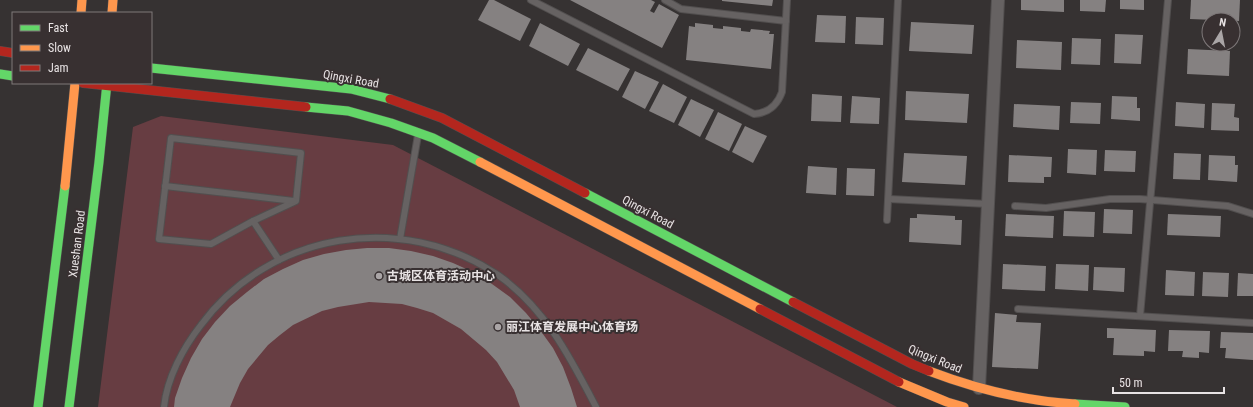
<svg xmlns="http://www.w3.org/2000/svg" width="1253" height="407" font-family="'Roboto Condensed','Noto Sans SC',sans-serif">
  <rect width="100%" height="100%" fill="#363232"/>
  <!-- green -->
  <polygon fill="#673d42" points="161,116 393,145 897,407 98,407 133,127"/>
  <!-- building -->
  <g fill="#858181">
    <polygon points="489,0 494,0 531,19 520,41 478,20"/>
    <polygon points="570,0 651,0 655,2 650,11 654,13 659,4 679,15 662,48"/>
    <polygon points="722,0 773,0 772,6 722,1"/>
    <polygon points="1021,0 1064,0 1064,12 1021,10"/>
    <polygon points="1080,0 1106,0 1105,12 1080,11"/>
    <polygon points="1120,0 1144,0 1144,10 1120,9"/>
    <polygon points="1191,0 1240,0 1239,21 1190,19"/>
    <polygon points="817,15 846,16 845,43 815,42"/>
    <polygon points="856,17 884,18 883,45 855,44"/>
    <polygon points="911,22 974,25 972,54 909,51"/>
    <polygon points="540,23 580,44 568,66 529,46"/>
    <polygon points="695,23 713,25 713,28 723,29 723,26 741,28 741,31 750,32 751,29 770,31 769,34 774,34 771,69 686,60 689,26 695,27"/>
    <polygon points="1115,34 1143,35 1141,64 1114,63"/>
    <polygon points="1072,38 1101,39 1100,65 1071,64"/>
    <polygon points="1017,40 1062,42 1061,70 1016,68"/>
    <polygon points="588,48 630,69 618,91 576,70"/>
    <polygon points="1188,49 1230,51 1229,76 1187,74"/>
    <polygon points="635,71 659,82 645,109 622,97"/>
    <polygon points="663,84 687,97 674,123 649,111"/>
    <polygon points="906,91 969,94 967,123 905,120"/>
    <polygon points="812,94 842,96 841,122 811,121"/>
    <polygon points="852,96 880,98 879,124 850,123"/>
    <polygon points="1112,96 1137,97 1137,108 1140,108 1140,121 1111,119"/>
    <polygon points="691,99 714,110 700,137 678,125"/>
    <polygon points="1071,102 1101,103 1100,124 1070,123"/>
    <polygon points="1176,102 1205,104 1204,128 1175,126"/>
    <polygon points="1212,103 1235,104 1234,117 1239,118 1239,131 1211,130"/>
    <polygon points="1014,104 1060,106 1059,130 1013,127"/>
    <polygon points="718,112 742,124 729,151 705,139"/>
    <polygon points="745,126 767,136 753,163 732,152"/>
    <polygon points="1068,149 1097,150 1096,175 1067,173"/>
    <polygon points="1105,150 1136,151 1135,172 1104,171"/>
    <polygon points="904,153 967,156 965,185 902,182"/>
    <polygon points="1174,153 1201,154 1200,180 1173,179"/>
    <polygon points="1009,155 1052,157 1051,177 1044,177 1044,183 1008,182"/>
    <polygon points="1209,155 1235,156 1235,165 1238,165 1237,182 1208,180"/>
    <polygon points="808,166 837,168 836,195 806,193"/>
    <polygon points="847,168 875,169 874,196 846,195"/>
    <polygon points="1104,209 1133,210 1132,234 1103,233"/>
    <polygon points="1064,211 1095,212 1094,237 1063,236"/>
    <polygon points="917,214 955,216 955,220 962,220 961,245 909,242 910,218 917,218"/>
    <polygon points="1006,214 1054,216 1053,238 1005,236"/>
    <polygon points="1168,214 1221,216 1220,237 1167,235"/>
    <polygon points="367,248 389,248 411,251 433,256 453,263 473,272 492,284 510,297 526,313 540,330 553,348 563,367 571,388 577,407 520,407 514,390 497,362 486,350 461,329 433,313 417,308 402,304 369,302 338,307 322,311 293,325 280,335 268,345 248,369 240,383 230,407 174,407 175,398 182,378 191,358 202,339 215,322 230,306 247,292 264,279 283,269 303,260 324,254 346,250"/>
    <polygon points="1003,264 1046,266 1045,291 1002,289"/>
    <polygon points="1056,264 1089,265 1088,291 1055,289"/>
    <polygon points="1094,267 1125,268 1124,292 1093,290"/>
    <polygon points="1166,270 1195,272 1194,296 1165,295"/>
    <polygon points="1203,272 1229,273 1228,297 1202,296"/>
    <polygon points="1238,273 1253,274 1253,296 1237,296"/>
    <polygon points="995,313 1017,315 1016,322 1041,323 1038,369 992,367"/>
    <polygon points="1107,328 1156,330 1155,352 1144,351 1144,356 1113,355 1114,338 1107,338"/>
    <polygon points="1169,330 1210,331 1209,353 1199,352 1199,358 1182,357 1183,351 1168,351"/>
    <polygon points="1221,332 1253,333 1253,360 1225,358 1226,348 1220,348"/>
  </g>
  <g fill="none" stroke-linecap="round" stroke-linejoin="round">
    <defs>
      <g id="lane">
        <path d="M 531,0 L 754,114 C 768,113 777,106 782,92 L 787,0"/>
        <polyline points="665,0 681,9 786,21"/>
        <polygon points="171,138 301,153 296,201 253,221 211,244 159,239"/>
        <polyline points="165,186 294,201"/>
        <polyline points="889,199 988,204"/>
        <polyline points="1015,206 1046,208 1110,199 1140,199 1228,206 1253,214"/>
        <polyline points="887,220 898,0"/>
        <polyline points="253,221 279,260"/>
        <polyline points="400,239 418,135"/>
        <polyline points="1018,309 1253,323"/>
        <polyline points="1140,316 1168,0"/>
        <path d="M 164,407 C 167,378 183,348 201,325 C 270,232 401,210 498,275 C 545,308 570,357 596,407"/>
      </g>
      <polyline id="street" points="979,388 998,0"/>
      <g id="fast">
        <polyline points="151,68 351,89 390,99"/>
        <polyline points="0,74 13,76"/>
        <polyline points="306,107 348,111 391,123 433,138 480,162"/>
        <polyline points="585,193 793,302"/>
        <polyline points="1075,404 1125,407"/>
        <polyline points="38,407 65,186"/>
        <polyline points="69,407 99,162 107,83"/>
      </g>
      <g id="slow">
        <polyline points="81,13 82,0"/>
        <polyline points="112,13 113,0"/>
        <polyline points="480,162 760,309"/>
        <polyline points="65,186 75,83"/>
        <path d="M 929,371 C 976,389 1025,401 1075,404"/>
        <polyline points="899,382 947,402 964,407"/>
      </g>
      <g id="jam">
        <polyline points="0,51 13,53"/>
        <polyline points="83,83 306,107"/>
        <polyline points="390,99 442,118 585,193"/>
        <polyline points="793,302 912,364 929,371"/>
        <polyline points="760,309 899,382"/>
      </g>
    </defs>
    <!-- lane casing -->
    <use href="#lane" stroke="#524f4f" stroke-width="8"/>
    <!-- street casing -->
    <use href="#street" stroke="#524f4f" stroke-width="14"/>
    <!-- fast casing -->
    <use href="#fast" stroke="#524f4f" stroke-width="10"/>
    <!-- slow casing -->
    <use href="#slow" stroke="#524f4f" stroke-width="10"/>
    <!-- jam casing -->
    <use href="#jam" stroke="#524f4f" stroke-width="10"/>
    <!-- lane -->
    <use href="#lane" stroke="#666262" stroke-width="6"/>
    <!-- street -->
    <use href="#street" stroke="#666262" stroke-width="12"/>
    <!-- fast -->
    <use href="#fast" stroke="#63d668" stroke-width="9"/>
    <!-- slow -->
    <use href="#slow" stroke="#ff974d" stroke-width="9"/>
    <!-- jam -->
    <use href="#jam" stroke="#b3261e" stroke-width="9"/>
  </g>
  <!-- markers -->
  <g fill="#aaa5a6" stroke="#383031" stroke-width="1.5">
    <circle cx="379" cy="276" r="4"/>
    <circle cx="498" cy="327" r="4"/>
  </g>
  <g text-anchor="middle" dominant-baseline="central" stroke-width="4" stroke-linejoin="round" paint-order="stroke">
    <!-- street labels -->
    <g font-size="12" fill="#e8e3e4" stroke="#383031">
      <text transform="translate(351 79) rotate(10)">Qingxi Road</text>
      <text transform="translate(648 212) rotate(28)">Qingxi Road</text>
      <text transform="translate(77 244) rotate(-83)">Xueshan Road</text>
      <text transform="translate(935 359) rotate(22)">Qingxi Road</text>
    </g>
    <!-- poi labels -->
    <g font-size="12" font-weight="bold" fill="#e8e3e4" stroke="#383031" text-anchor="start">
      <text x="387" y="276">古城区体育活动中心</text>
      <text x="506" y="327">丽江体育发展中心体育场</text>
    </g>
  </g>
  <!-- legend -->
  <rect x="12" y="12" width="140" height="72" fill="#383031" stroke="#7e7879"/>
  <rect x="20" y="25" width="20" height="6" fill="#63d668" stroke="#7e7879"/>
  <text x="48" y="32" font-size="12" fill="#e8e3e4">Fast</text>
  <rect x="20" y="45" width="20" height="6" fill="#ff974d" stroke="#7e7879"/>
  <text x="48" y="52" font-size="12" fill="#e8e3e4">Slow</text>
  <rect x="20" y="65" width="20" height="6" fill="#b3261e" stroke="#7e7879"/>
  <text x="48" y="72" font-size="12" fill="#e8e3e4">Jam</text>
  <!-- north arrow -->
  <g transform="translate(1221 32) rotate(10)"><circle r="19" fill="#383031" stroke="#7e7879"/>
  <path d="M0-3L7 15L0 10L-7 15Z" fill="#aaa5a6"/>
  <text y="-6" font-size="11" font-weight="bold" text-anchor="middle" fill="#e8e3e4">N</text>
  </g>
  <!-- scale -->
  <path d="M1113 387v6h111v-6" fill="none" stroke="#e8e3e4" stroke-width="2"/>
  <text x="1119" y="387" font-size="12" fill="#e8e3e4" stroke="#383031" stroke-width="3" paint-order="stroke">50 m</text>
</svg>
